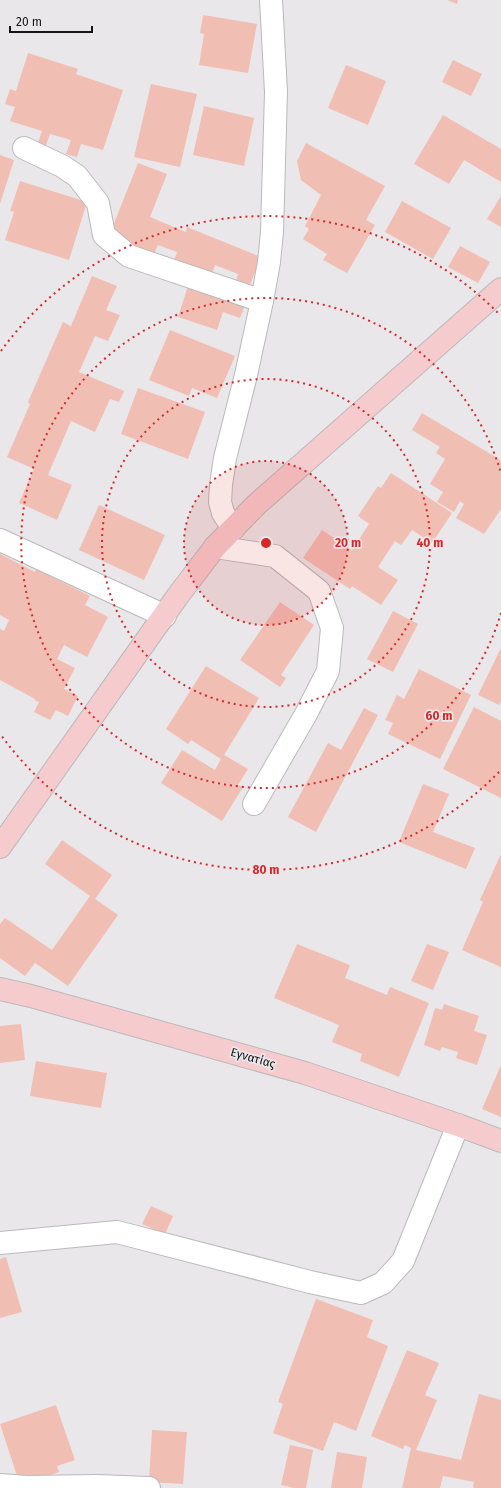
<svg xmlns="http://www.w3.org/2000/svg" width="501" height="1488" font-family="'Fira Sans',sans-serif">
  <rect width="100%" height="100%" fill="#e9e7ea"/>
  <!-- building -->
  <g fill="#f1beb4">
    <polygon points="447,0 458,0 457,4"/>
    <polygon points="203,15 257,24 248,73 199,65 204,34 200,33"/>
    <polygon points="28,53 78,69 76,74 123,90 103,150 81,144 77,157 66,154 71,140 50,134 45,148 37,145 42,131 10,121 15,107 5,104 10,89 16,91"/>
    <polygon points="453,60 482,74 471,96 442,82"/>
    <polygon points="346,65 386,81 368,125 328,108"/>
    <polygon points="151,84 197,94 180,167 134,157"/>
    <polygon points="204,106 254,118 244,166 193,155"/>
    <polygon points="443,115 501,149 501,182 464,160 449,184 414,164"/>
    <polygon points="306,143 385,186 366,220 375,225 347,273 323,260 327,254 303,239 309,229 305,226 321,195 301,180 297,161"/>
    <polygon points="0,155 14,160 0,204"/>
    <polygon points="138,163 167,174 150,217 186,232 187,227 261,257 249,287 236,281 238,274 215,265 211,276 174,261 177,252 158,245 154,254 109,236"/>
    <polygon points="20,181 87,202 69,260 5,240 14,212 10,211"/>
    <polygon points="501,196 501,227 487,219"/>
    <polygon points="402,201 451,228 433,259 385,232"/>
    <polygon points="460,246 490,262 478,283 448,267"/>
    <polygon points="92,276 117,286 106,310 120,315 108,341 95,336 79,372 124,391 119,402 110,399 95,432 71,421 48,475 72,485 57,520 19,503 34,469 7,457 30,404 28,402 63,322 71,326"/>
    <polygon points="190,280 247,300 240,318 223,312 217,330 178,317"/>
    <polygon points="170,330 235,356 217,398 192,388 189,396 149,380"/>
    <polygon points="138,388 205,412 188,459 121,434"/>
    <polygon points="422,413 499,459 501,462 501,509 484,534 456,518 464,504 460,501 454,512 437,502 443,492 430,484 445,459 436,453 440,447 412,430"/>
    <polygon points="391,473 452,513 432,543 412,530 401,545 395,541 378,567 398,580 381,605 352,586 350,589 303,558 322,530 352,550 369,524 358,516 378,486 381,488"/>
    <polygon points="99,505 165,535 144,580 79,550"/>
    <polygon points="0,554 35,572 36,569 90,596 85,605 108,617 87,657 64,645 57,659 75,668 64,689 78,696 68,716 56,710 50,720 34,712 39,702 34,700 35,699 0,680 0,629 4,631 9,620 0,615"/>
    <polygon points="280,602 314,625 281,675 286,678 280,687 240,660"/>
    <polygon points="393,611 418,624 393,672 367,659"/>
    <polygon points="501,648 501,701 499,705 478,695"/>
    <polygon points="206,666 259,698 224,755 248,769 238,785 243,787 222,821 161,783 182,750 215,770 221,759 191,740 188,744 166,729"/>
    <polygon points="419,669 471,695 440,759 388,734 393,723 385,720 397,695 404,699"/>
    <polygon points="474,707 501,721 501,798 443,769"/>
    <polygon points="364,708 378,715 316,832 288,817 328,743 341,750"/>
    <polygon points="423,784 449,794 433,832 475,848 466,869 399,842"/>
    <polygon points="62,840 112,875 95,899 118,915 68,986 35,963 25,976 0,958 0,924 5,918 52,950 90,896 45,864"/>
    <polygon points="501,854 501,967 462,950 483,902 480,900"/>
    <polygon points="297,944 350,965 345,978 387,995 390,987 429,1003 399,1077 360,1061 362,1054 332,1042 339,1025 274,998"/>
    <polygon points="427,944 449,952 433,990 411,981"/>
    <polygon points="444,1004 479,1016 474,1031 487,1035 477,1065 456,1058 458,1052 442,1047 440,1051 424,1045 435,1008 442,1010"/>
    <polygon points="21,1024 25,1060 0,1063 0,1026"/>
    <polygon points="36,1061 107,1073 101,1108 30,1096"/>
    <polygon points="501,1065 501,1117 482,1109"/>
    <polygon points="151,1206 173,1216 165,1234 142,1224"/>
    <polygon points="6,1257 22,1312 0,1318 0,1259"/>
    <polygon points="316,1299 373,1320 367,1337 388,1346 356,1431 334,1422 323,1451 273,1433 283,1404 278,1402"/>
    <polygon points="407,1350 439,1363 425,1395 437,1400 416,1450 461,1460 479,1394 501,1400 501,1488 473,1488 474,1482 443,1476 440,1488 402,1488 411,1448 405,1445 403,1449 371,1436"/>
    <polygon points="56,1405 75,1460 57,1466 59,1472 20,1485 0,1424"/>
    <polygon points="152,1430 187,1432 183,1484 149,1482"/>
    <polygon points="290,1445 313,1450 306,1488 294,1488 281,1485"/>
    <polygon points="337,1452 367,1457 362,1488 331,1488"/>
  </g>
  <g fill="none" stroke-linecap="round" stroke-linejoin="round">
    <defs>
      <g id="street">
        <polyline points="24,148 62,166 77,176 98,203 104,235 129,256 262,301"/>
        <polyline points="233,529 223,513 220,502 221,485 225,458 246,375 262,301 269,262 272,232 276,92 271,0"/>
        <polyline points="0,540 165,616"/>
        <polyline points="215,547 275,556 319,591 332,628 328,671 306,714 254,804"/>
        <polyline points="0,1243 117,1232 310,1282 361,1293 383,1283 403,1261 458,1125"/>
        <polyline points="0,1485 27,1487 97,1486 149,1488"/>
      </g>
      <g id="secondary">
        <polyline points="0,847 177,597 215,547 256,505 501,289"/>
        <polyline points="0,989 31,996 305,1073 458,1125 501,1141"/>
      </g>
    </defs>
    <!-- street casing -->
    <use href="#street" stroke="#bab9bb" stroke-width="24"/>
    <!-- secondary casing -->
    <use href="#secondary" stroke="#bab9bb" stroke-width="24"/>
    <!-- street -->
    <use href="#street" stroke="#fff" stroke-width="22"/>
    <!-- secondary -->
    <use href="#secondary" stroke="#f5cbcd" stroke-width="22"/>
  </g>
  <!-- distance rings -->
  <circle cx="266" cy="543" r="82" fill="#d62828" fill-opacity=".12"/>
  <g fill="none" stroke="#d62828" stroke-width="2" stroke-dasharray="2 4">
    <circle cx="266" cy="543" r="82"/>
    <circle cx="266" cy="543" r="164"/>
    <path d="M501 613A245 245 0 1 1 501 473"/>
    <path d="M499 772A327 327 0 0 1 1 735M1 351A327 327 0 0 1 499 314"/>
  </g>
  <g text-anchor="middle" dominant-baseline="central" stroke-width="3.5" stroke-linejoin="round" paint-order="stroke">
    <!-- street labels -->
    <g font-size="12" fill="#151415" stroke="#e9e7ea">
      <text transform="translate(253 1058) rotate(16)">Εγνατίας</text>
    </g>
  </g>
  <circle cx="266" cy="543" r="6" fill="#d62828" stroke="#e9e7ea" stroke-width="2"/>
  <g font-size="12" text-anchor="middle" font-weight="bold" fill="#d62828" stroke="#e9e7ea" stroke-width="3.5" stroke-linejoin="round" paint-order="stroke">
    <text x="348" y="547">20 m</text>
    <text x="430" y="547">40 m</text>
    <text x="439" y="720">60 m</text>
    <text x="266" y="874">80 m</text>
  </g>
  <!-- scale -->
  <path d="M10 26v6h82v-6" fill="none" stroke="#151415" stroke-width="2"/>
  <text x="16" y="26" font-size="12" fill="#151415" stroke="#e9e7ea" stroke-width="3" paint-order="stroke">20 m</text>
</svg>
